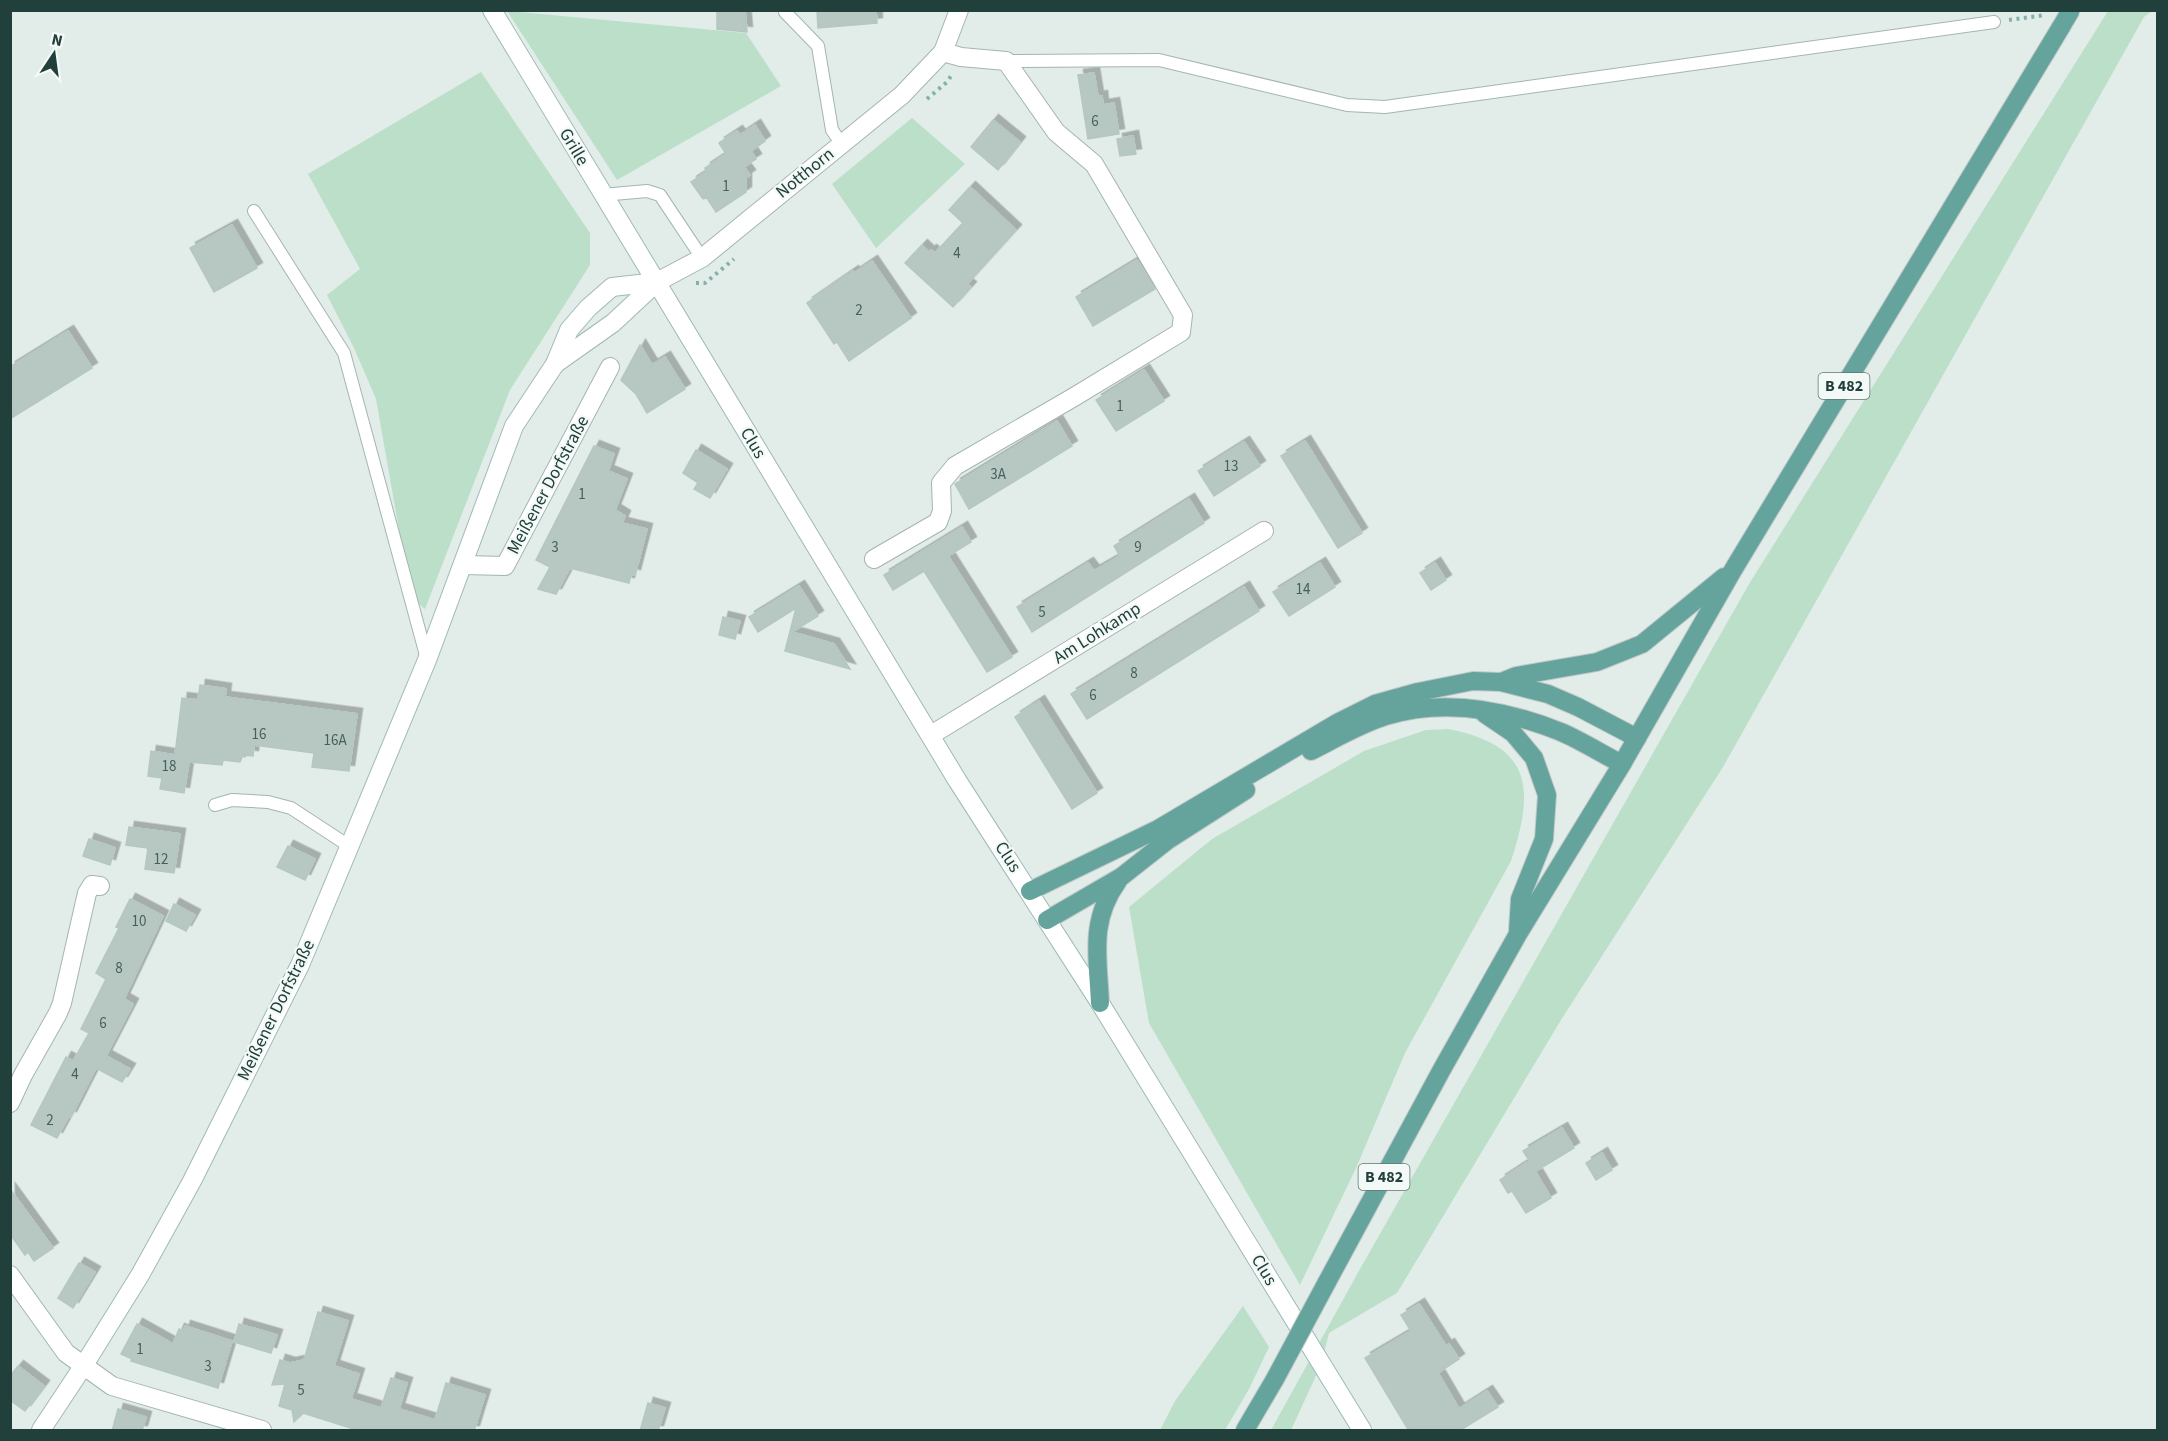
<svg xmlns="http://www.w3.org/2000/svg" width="2168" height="1441" font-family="'Source Sans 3',sans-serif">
  <defs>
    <filter id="shadow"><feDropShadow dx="5.5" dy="-5.5" stdDeviation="0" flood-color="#0004"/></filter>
  </defs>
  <rect width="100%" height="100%" fill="#e2edea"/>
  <!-- green -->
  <g fill="#bbdfc9">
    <polygon points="507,11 746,33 781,86 617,180"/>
    <polygon points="2108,11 2152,11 2144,17 1723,767 1561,1020 1397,1293 1329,1333 1321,1365 1291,1430 1271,1430 1360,1269 1749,584"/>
    <polygon points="481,72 590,233 590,265 510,390 425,609 411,598 376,399 354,348 327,295 360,269 308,174"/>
    <polygon points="912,118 965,164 876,248 832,184"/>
    <path d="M 1448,729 C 1532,745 1535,788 1511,861 L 1405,1053 L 1356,1168 L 1300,1285 L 1149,1023 L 1129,907 L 1212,839 L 1364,751 L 1426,730 Z"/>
    <polygon points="1243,1306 1269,1347 1249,1389 1225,1430 1160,1430 1175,1401"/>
  </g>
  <!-- building -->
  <g fill="#b7c8c3" stroke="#b4c7c2" stroke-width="1.5" filter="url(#shadow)">
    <polygon points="717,10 745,10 747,32 717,29"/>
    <polygon points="817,10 876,10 877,23 818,28"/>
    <polygon points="1094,73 1098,97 1102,96 1103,105 1114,103 1119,134 1088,139 1078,75"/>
    <polygon points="993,120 1020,142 998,170 971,147"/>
    <polygon points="755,125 765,141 751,151 756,159 744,167 750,175 746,178 746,192 716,212 707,198 703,199 691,182 706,172 705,168 726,154 719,143 737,131 740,135"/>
    <polygon points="1133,136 1136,154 1120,156 1117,139"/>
    <polygon points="970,187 1016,230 967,284 971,287 953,307 905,263 922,245 929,252 931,250 935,253 963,223 949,210"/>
    <polygon points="232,225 257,268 214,292 190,248"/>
    <polygon points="1137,260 1155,289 1093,326 1076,297"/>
    <polygon points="872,261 911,318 849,361 837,342 834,344 807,303 853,271 854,273"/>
    <polygon points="68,331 92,368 10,419 10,367"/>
    <polygon points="640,345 652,365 665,357 685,389 647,413 636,394 621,380"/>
    <polygon points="1144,370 1164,401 1116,431 1096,400"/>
    <polygon points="1057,421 1072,446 969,509 955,484"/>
    <polygon points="1305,441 1362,533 1338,548 1281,456"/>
    <polygon points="1244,442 1260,466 1214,496 1198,471"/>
    <polygon points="594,446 614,454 608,471 627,479 615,510 625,516 622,523 647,529 635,575 631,574 629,583 570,568 556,594 538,589 550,567 536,560"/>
    <polygon points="696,450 727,469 710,498 694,489 698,483 683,473"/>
    <polygon points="1189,499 1204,523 1032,632 1017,607 1088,563 1094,571 1120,556 1114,546"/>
    <polygon points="962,527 971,542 948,556 1012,657 987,672 924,571 893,590 884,575"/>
    <polygon points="1320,563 1335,587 1289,616 1273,592"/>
    <polygon points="1435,563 1446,580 1431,590 1420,573"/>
    <polygon points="799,586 818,616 792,632 834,644 850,669 785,651 796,608 758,632 749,617"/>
    <polygon points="1244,587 1259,611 1087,719 1071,694"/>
    <polygon points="723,617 740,621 735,639 719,635"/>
    <polygon points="200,685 226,689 225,697 357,714 349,771 312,767 314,753 254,745 253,756 243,755 240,762 223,760 222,765 189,762 184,793 160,789 162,778 148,776 151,751 175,755 182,698 198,700"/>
    <polygon points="1039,701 1097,793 1072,809 1015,717"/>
    <polygon points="129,827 180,834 174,873 145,869 148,848 126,845"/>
    <polygon points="89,839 115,848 110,865 83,856"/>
    <polygon points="288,846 315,859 305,880 277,867"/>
    <polygon points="130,899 163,916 124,999 133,1004 106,1056 130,1069 122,1082 96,1068 71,1117 69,1116 57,1138 31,1125 66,1057 73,1061 89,1033 81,1029 106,979 96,973 119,928 116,927"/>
    <polygon points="174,904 195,915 186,931 166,921"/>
    <polygon points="1562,1128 1574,1148 1536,1171 1523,1151"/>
    <polygon points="1602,1153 1612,1170 1596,1180 1586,1163"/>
    <polygon points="1529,1161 1551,1198 1526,1213 1512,1191 1508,1193 1500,1180"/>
    <polygon points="10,1189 53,1248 34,1261 28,1252 25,1255 10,1234"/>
    <polygon points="79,1263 95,1272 73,1308 58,1298"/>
    <polygon points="1419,1304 1446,1346 1449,1344 1459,1359 1438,1373 1459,1409 1487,1391 1498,1407 1459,1431 1409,1431 1365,1358 1411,1331 1401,1315"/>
    <polygon points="318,1312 348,1321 334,1366 359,1374 351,1399 381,1408 391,1378 407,1383 399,1409 435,1420 446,1383 485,1395 474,1431 360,1431 303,1413 294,1422 292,1410 279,1406 285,1384 272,1385 280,1360 290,1363 304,1360"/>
    <polygon points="137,1324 173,1344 179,1329 184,1331 185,1326 232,1341 218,1388 131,1361 132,1359 121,1354"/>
    <polygon points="239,1324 277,1335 271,1353 234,1342"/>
    <polygon points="18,1366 44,1386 25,1411 10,1400 10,1376"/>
    <polygon points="648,1403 665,1408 658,1431 640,1431"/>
    <polygon points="118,1409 146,1417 142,1431 112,1431"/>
  </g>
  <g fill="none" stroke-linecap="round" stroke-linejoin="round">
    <defs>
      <g id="lane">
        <polyline points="785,12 818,46 832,130 841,143"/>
        <polyline points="1006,61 1159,60 1347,105 1385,107 1994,22"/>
        <polyline points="602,195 647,191 660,195 702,258"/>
        <polyline points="254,211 344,353 427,659"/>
        <polyline points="215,805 232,800 268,802 291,808 349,846"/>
      </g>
      <g id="street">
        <polyline points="657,282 702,258 902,95 943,52 959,10"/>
        <polyline points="874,559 938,522 942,511 941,483 955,466 1074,397 1181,332 1183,315 1094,164 1056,132 1006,61 961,57 943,52"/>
        <polyline points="464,565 505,566 610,367"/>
        <polyline points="931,735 1264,531"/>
        <polyline points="10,1103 23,1075 58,1013 62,1003 87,893 92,885 100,886"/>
        <polyline points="10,1275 66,1353 112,1386 262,1430"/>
      </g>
      <g id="secondary">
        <polyline points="492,10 957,780 1100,1003 1362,1430"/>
        <polyline points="555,364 613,323 657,282"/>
        <polyline points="41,1430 84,1365 140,1275 192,1181 300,965 427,660 514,426 555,364 569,330 588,308 612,287 657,282"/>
      </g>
      <g id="primary">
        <polyline points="1501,682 1516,676 1597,662 1642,644 1724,577"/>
        <polyline points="1485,714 1513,733 1534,758 1547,795 1544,839 1520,899 1518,930"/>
        <path d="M 1311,751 C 1335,739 1360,724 1386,716 C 1444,698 1506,710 1561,732 C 1582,741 1602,754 1622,764"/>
        <polyline points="1030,891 1158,829 1337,723 1375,704 1418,692 1473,681 1501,682 1548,694 1578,707 1637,738"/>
        <polyline points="1047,920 1121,877 1168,840 1246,790"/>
        <path d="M 1100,1003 C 1098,957 1089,921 1118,881"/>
        <polyline points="1327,1282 1441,1071 1518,934 1622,764 1733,570 2061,27"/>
        <polyline points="1245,1430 1275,1379"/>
      </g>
    </defs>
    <!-- lane casing -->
    <use href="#lane" stroke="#a4b5b2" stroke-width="14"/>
    <!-- street casing -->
    <use href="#street" stroke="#a4b5b2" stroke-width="20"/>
    <!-- secondary casing -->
    <use href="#secondary" stroke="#a0b9b4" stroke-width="20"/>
    <!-- primary casing -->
    <use href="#primary" stroke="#c1c9c8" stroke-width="20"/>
    <!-- path -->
    <g stroke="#82b2a9" stroke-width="4" stroke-dasharray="3 4.5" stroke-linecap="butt">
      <polyline points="2009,20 2046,15"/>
      <polyline points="927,99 947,82 953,73"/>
      <polyline points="696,283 705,283 734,259"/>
    </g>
    <!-- lane -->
    <use href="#lane" stroke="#fff" stroke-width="12"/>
    <!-- street -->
    <use href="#street" stroke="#fff" stroke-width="18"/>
    <!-- secondary -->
    <use href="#secondary" stroke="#fff" stroke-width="18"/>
    <!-- primary -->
    <use href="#primary" stroke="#65a49c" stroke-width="18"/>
    <defs>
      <g id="primary-bridge">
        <polyline points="2061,27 2071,10"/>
        <polyline points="1275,1379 1327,1282"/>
      </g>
    </defs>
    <!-- primary-bridge casing -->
    <use href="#primary-bridge" stroke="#c1c9c8" stroke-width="20" stroke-linecap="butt"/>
    <!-- primary-bridge -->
    <use href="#primary-bridge" stroke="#65a49c" stroke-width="18"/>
  </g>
  <g text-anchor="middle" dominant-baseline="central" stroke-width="4.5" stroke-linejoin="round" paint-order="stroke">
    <!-- number labels -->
    <g font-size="15" fill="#46615d">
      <text x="1095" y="121">6</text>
      <text x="726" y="186">1</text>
      <text x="957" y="253">4</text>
      <text x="859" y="310">2</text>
      <text x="1120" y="406">1</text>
      <text x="1231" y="466">13</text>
      <text x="998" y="474">3A</text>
      <text x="582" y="494">1</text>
      <text x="555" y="547">3</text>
      <text x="1138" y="547">9</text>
      <text x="1303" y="589">14</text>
      <text x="1042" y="612">5</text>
      <text x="1134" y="673">8</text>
      <text x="1093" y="695">6</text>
      <text x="259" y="734">16</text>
      <text x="335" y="740">16A</text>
      <text x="169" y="766">18</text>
      <text x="161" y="859">12</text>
      <text x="139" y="921">10</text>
      <text x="119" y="968">8</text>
      <text x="103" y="1023">6</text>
      <text x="75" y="1074">4</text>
      <text x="50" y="1120">2</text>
      <text x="140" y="1349">1</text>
      <text x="208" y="1366">3</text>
      <text x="301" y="1390">5</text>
    </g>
    <!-- shield labels -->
    <g fill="#f3f9f7" stroke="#607773" stroke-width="1.5">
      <rect x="1818.5" y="373" width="51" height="26" rx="4.5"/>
      <rect x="1358.5" y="1164" width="51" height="26" rx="4.5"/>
    </g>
    <g font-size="16" font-weight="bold" fill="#213f3b">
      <text x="1844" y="386">B 482</text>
      <text x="1384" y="1177">B 482</text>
    </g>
    <!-- street labels -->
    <g font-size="18" fill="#213f3b" stroke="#f3f9f7">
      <text transform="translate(574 147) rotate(59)">Grille</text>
      <text transform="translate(805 173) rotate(-39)">Notthorn</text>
      <text transform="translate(753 443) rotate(59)">Clus</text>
      <text transform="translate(548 485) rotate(-62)">Meißener Dorfstraße</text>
      <text transform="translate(1097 633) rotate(-32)">Am Lohkamp</text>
      <text transform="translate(1008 857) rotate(57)">Clus</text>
      <text transform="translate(276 1010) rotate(-64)">Meißener Dorfstraße</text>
      <text transform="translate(1264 1270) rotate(59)">Clus</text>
    </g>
  </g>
  <!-- border -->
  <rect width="2168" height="1441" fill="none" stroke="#213f3b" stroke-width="24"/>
  <!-- north arrow -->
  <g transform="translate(54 54) rotate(13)" stroke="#f3f9f7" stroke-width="4.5" paint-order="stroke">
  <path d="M0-4.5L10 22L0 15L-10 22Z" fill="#213f3b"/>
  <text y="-9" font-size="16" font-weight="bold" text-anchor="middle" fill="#213f3b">N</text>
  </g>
</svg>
